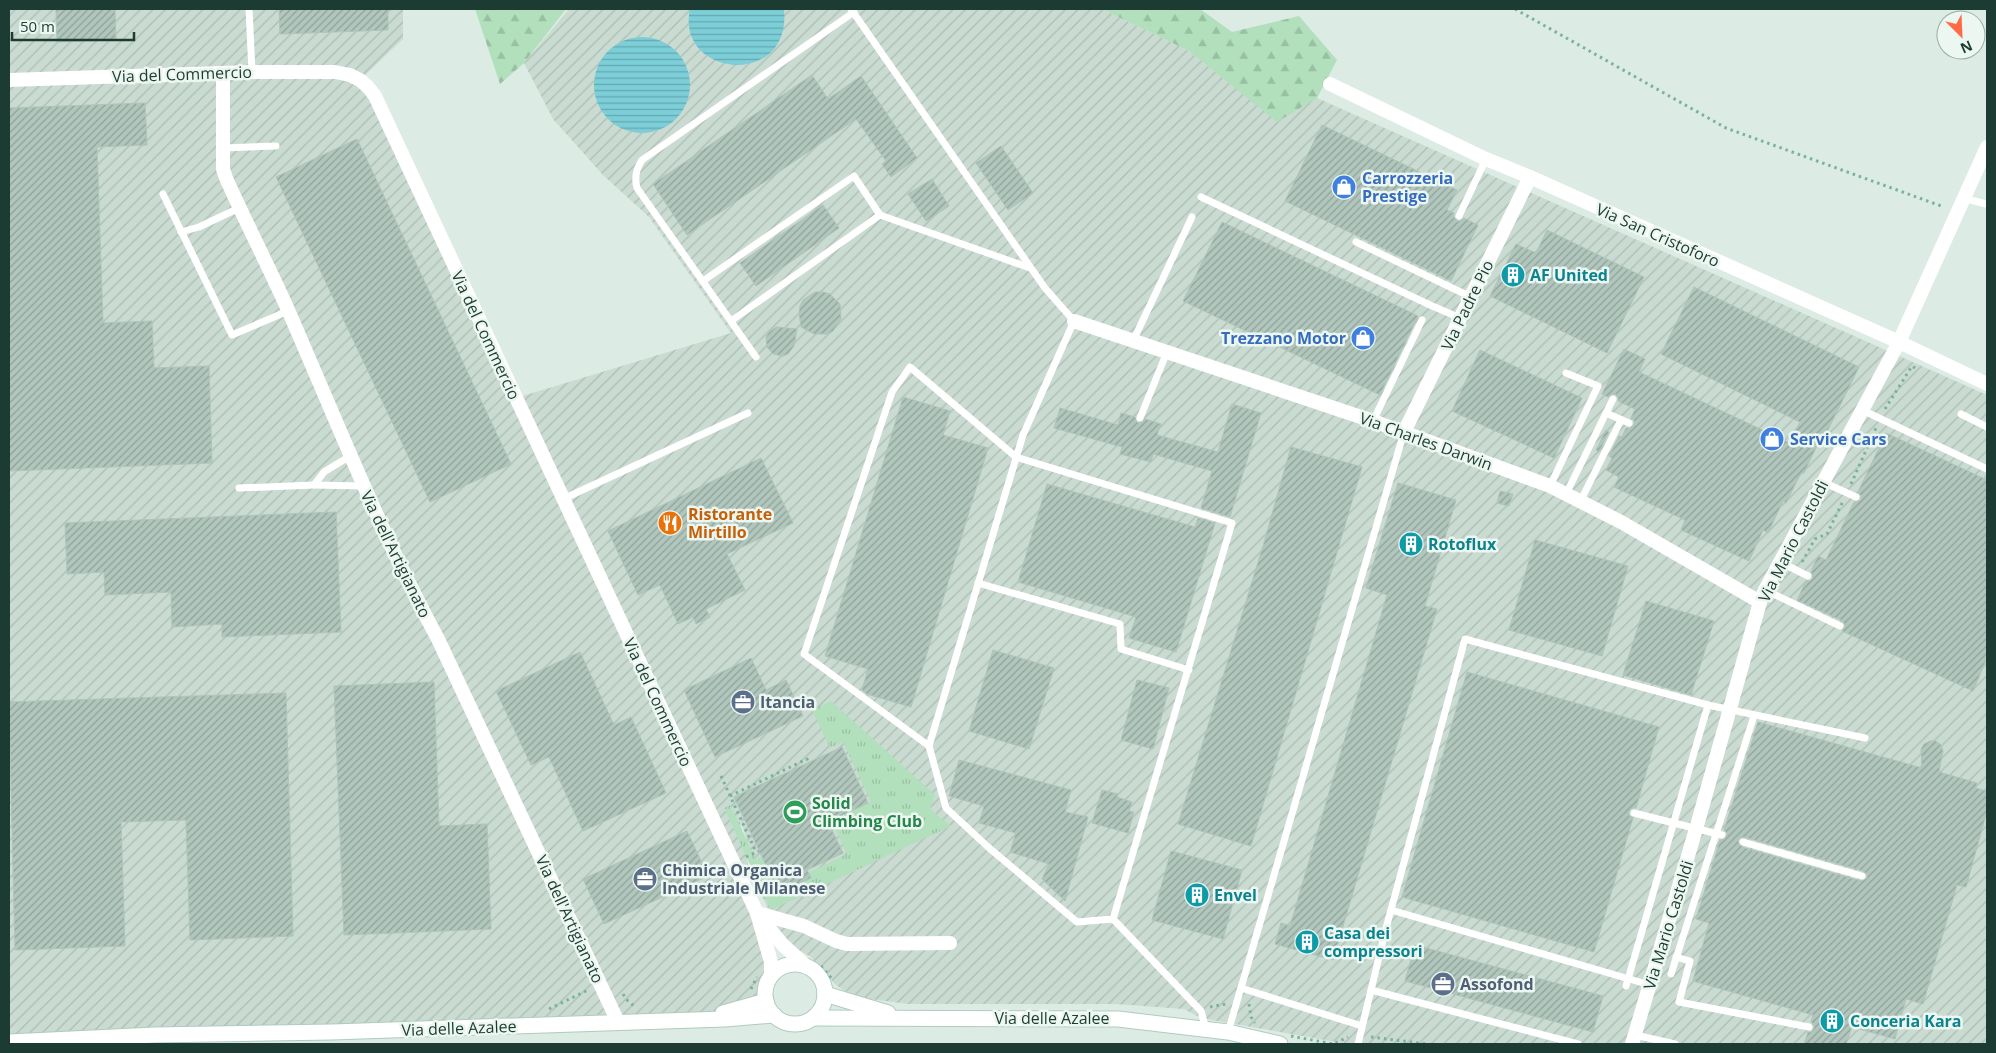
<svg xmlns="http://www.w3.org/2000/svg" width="1996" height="1053" font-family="'Open Sans',sans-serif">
  <defs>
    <pattern id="industrial-furrows" width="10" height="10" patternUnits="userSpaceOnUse" patternTransform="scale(1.25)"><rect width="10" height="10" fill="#cadbd2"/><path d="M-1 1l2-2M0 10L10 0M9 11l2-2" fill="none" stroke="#adbdb5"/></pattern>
    <pattern id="grass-tufts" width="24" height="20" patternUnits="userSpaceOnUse" patternTransform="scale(1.25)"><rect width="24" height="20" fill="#b2dfbc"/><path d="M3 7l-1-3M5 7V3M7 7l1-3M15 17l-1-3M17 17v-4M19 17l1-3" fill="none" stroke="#98c0a2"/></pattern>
    <pattern id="forest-firs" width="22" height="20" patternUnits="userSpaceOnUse" patternTransform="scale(1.25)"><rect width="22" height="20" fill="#b2dfbc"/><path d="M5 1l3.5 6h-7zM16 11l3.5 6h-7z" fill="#98c0a2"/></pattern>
    <pattern id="water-rules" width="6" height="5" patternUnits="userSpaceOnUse" patternTransform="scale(1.25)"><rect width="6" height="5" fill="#7cced8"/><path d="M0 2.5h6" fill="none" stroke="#65a8b0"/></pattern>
    <pattern id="building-hatch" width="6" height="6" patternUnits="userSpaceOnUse" patternTransform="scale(1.25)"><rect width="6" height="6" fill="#b1c6bc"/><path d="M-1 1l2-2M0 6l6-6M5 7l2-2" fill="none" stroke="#8fa299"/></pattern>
  </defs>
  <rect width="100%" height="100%" fill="#dcebe3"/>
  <!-- industrial -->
  <polygon fill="url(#industrial-furrows)" points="9,9 403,9 403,39 360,80 516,398 731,333 649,217 603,175 553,119 524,63 569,9 1102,9 1189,51 1277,121 1317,98 1987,395 1987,1044 1348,1044 1201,1018 1184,1009 1116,1004 908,1004 863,998 843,990 835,984 811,957 792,946 781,935 761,894 738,809 765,958 765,994 725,1019 9,1043"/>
  <!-- grass -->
  <polygon fill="url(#grass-tufts)" points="831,701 935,795 930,809 951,826 771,910 724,808 730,805 756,860 762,857 808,873 847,854 831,820 871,802 843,742 830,748 812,710"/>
  <!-- forest -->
  <g fill="url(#forest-firs)">
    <polygon points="475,9 566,9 524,63 500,84"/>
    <polygon points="1102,9 1200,9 1232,32 1299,16 1337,60 1317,98 1277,122 1189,51"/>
  </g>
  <!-- water -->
  <g fill="url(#water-rules)">
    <path d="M 690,9 L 784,9 C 792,89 675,78 690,9 Z"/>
    <circle cx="642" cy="85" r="48"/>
  </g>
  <!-- building -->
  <g fill="url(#building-hatch)" stroke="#aec5ba" fill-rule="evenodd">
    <polygon points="56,9 115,9 116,40 57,42"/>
    <polygon points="279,9 388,9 388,30 280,34"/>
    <polygon points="812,75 828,99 861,76 917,158 891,177 882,164 886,161 856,119 687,235 653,184"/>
    <polygon points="145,103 147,145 97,147 103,323 152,321 154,368 209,366 212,463 9,471 9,108"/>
    <polygon points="1322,125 1457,190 1447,210 1454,213 1454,217 1456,221 1460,221 1464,218 1478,225 1451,281 1285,201"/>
    <polygon points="357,139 511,464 430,502 276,177"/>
    <polygon points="1001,146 1033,193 1008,210 976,163"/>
    <polygon points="932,179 949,206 926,221 908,194"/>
    <polygon points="823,205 839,228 756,286 740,263"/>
    <polygon points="1222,222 1418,316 1380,395 1183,301"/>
    <polygon points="1547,230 1644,277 1607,353 1490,296 1516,244 1536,253"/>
    <polygon points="1694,287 1859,367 1826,434 1823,433 1804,473 1801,473 1786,503 1783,501 1768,533 1763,530 1749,561 1681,530 1685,520 1614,487 1619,477 1606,470 1612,458 1609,456 1619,436 1622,437 1626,428 1630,428 1634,425 1634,420 1631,418 1635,409 1618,401 1618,396 1615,394 1608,397 1602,394 1624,349 1645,359 1639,372 1790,443 1800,422 1661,354"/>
    <polygon points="815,292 823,292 830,294 840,304 841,319 833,331 827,334 814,334 801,327 799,313 800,306 803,300"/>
    <polygon points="776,327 797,329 794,346 788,354 783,356 773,354 767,347 766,337 769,332"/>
    <polygon points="1480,350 1582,398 1554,458 1452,411"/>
    <polygon points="903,397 950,411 943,435 988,448 911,707 867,694 862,690 868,669 825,656"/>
    <polygon points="1232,404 1261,413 1230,517 1201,508 1212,471 1153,454 1151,462 1120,454 1122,447 1054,428 1060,408 1118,425 1121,413 1135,417 1136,421 1138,423 1143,422 1145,419 1161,424 1157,435 1218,452"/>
    <polygon points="1606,430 1609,432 1599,452 1596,450"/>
    <polygon points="1886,433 1987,480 1987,658 1973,691 1842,631 1845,626 1843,621 1797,600 1806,581 1810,581 1813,578 1811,571 1818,556 1826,560 1854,502 1861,500 1861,496 1858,492"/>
    <polygon points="1291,447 1362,467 1251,846 1178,824 1263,546"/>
    <polygon points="761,458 793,523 727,554 745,590 706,609 710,617 696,624 693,617 678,624 660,585 638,595 608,531"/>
    <polygon points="1398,483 1456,500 1425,606 1437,609 1333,960 1275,944 1281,923 1290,926 1387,595 1366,588"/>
    <polygon points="1047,484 1195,527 1198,518 1215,523 1176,652 1129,638 1136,617 1018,582"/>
    <polygon points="1500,491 1513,494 1509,506 1497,503"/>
    <polygon points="336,512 341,632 222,637 222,624 172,627 171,592 105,595 104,572 67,574 65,523"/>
    <polygon points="1535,540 1628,566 1602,656 1509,630"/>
    <polygon points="1646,601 1714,621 1691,695 1623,675"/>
    <polygon points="993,650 1054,668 1029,749 969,731"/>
    <polygon points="580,652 614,725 631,717 666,793 583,831 549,757 531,765 496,691"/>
    <polygon points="751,658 766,690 786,680 803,716 715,757 684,690"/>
    <polygon points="1467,672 1659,727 1636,808 1632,808 1629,811 1629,815 1633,818 1594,952 1402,897"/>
    <polygon points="1137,680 1169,688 1153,749 1121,740"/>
    <polygon points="434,682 439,826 487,824 491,929 344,935 334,686"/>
    <polygon points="286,693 293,936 190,940 186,820 121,822 125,946 15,950 9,702"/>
    <path d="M 1758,722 L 1922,768 L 1921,749 L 1924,744 L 1930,741 L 1936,741 L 1941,745 L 1943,751 L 1939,772 L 1977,783 L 1975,788 L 1987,791 L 1987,811 L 1966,887 L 1957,885 L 1923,1004 L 1906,999 L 1895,1039 L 1852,1027 L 1846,1044 L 1804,1044 L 1808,1032 L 1811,1032 L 1814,1028 L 1814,1025 L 1811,1022 L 1813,1015 L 1693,981 L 1709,923 L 1696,919 L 1720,840 L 1724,840 L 1727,837 L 1727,833 L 1724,830 ZM 1744,837 L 1863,871 L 1867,874 L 1867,878 L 1861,881 L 1742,847 L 1738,841 L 1740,838 Z"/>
    <polygon points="842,747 868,803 828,822 843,853 807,870 811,878 779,893 734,797"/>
    <polygon points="959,760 1071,790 1065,812 1088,817 1065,901 1042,879 1049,864 1010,852 1016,833 979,823 984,806 949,796"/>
    <polygon points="1102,790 1118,794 1117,797 1132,802 1129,811 1134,812 1128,833 1092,823"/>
    <polygon points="687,831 708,876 604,924 583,879"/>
    <polygon points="1171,851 1242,870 1223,939 1152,920"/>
    <polygon points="1415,945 1603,996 1593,1032 1405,981"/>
  </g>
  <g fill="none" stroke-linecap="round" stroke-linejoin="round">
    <defs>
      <g id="secondary">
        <circle cx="795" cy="994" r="30"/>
        <polyline points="825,994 888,1013"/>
        <polyline points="723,1013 766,1001"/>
        <polyline points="813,1018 1118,1019 1228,1032 1280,1044"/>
        <polyline points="9,1042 155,1035 332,1032 725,1019 774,1015"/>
      </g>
    </defs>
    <!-- secondary casing -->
    <use href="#secondary" stroke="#aeccbf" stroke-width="17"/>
    <!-- path -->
    <g stroke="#79b29d" stroke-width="3" stroke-dasharray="2.5 4" stroke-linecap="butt">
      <polyline points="1515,9 1726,128 1944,207"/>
      <polyline points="1885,409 1912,366 1915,368"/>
      <polyline points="1851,484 1876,428"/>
      <polyline points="1802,562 1815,539 1827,534 1843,501"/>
      <polyline points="721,776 756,852"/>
      <polyline points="730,796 807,759 808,762"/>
      <polyline points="746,857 759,851"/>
      <polyline points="821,966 833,980"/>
      <polyline points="751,989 757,977"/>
      <polyline points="623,994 628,1001 634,1006"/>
      <polyline points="1249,1004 1251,1017 1255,1023"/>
      <polyline points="1210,1007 1226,1004"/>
      <polyline points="549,1009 588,990"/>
      <polyline points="1291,1036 1333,1044 1348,1037"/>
      <polyline points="1371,1037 1427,1044"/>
    </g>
    <!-- lane -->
    <g stroke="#fff" stroke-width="7">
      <polyline points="249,9 252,72"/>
      <polyline points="851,9 1031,268 1045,288 1074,321 1023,435 929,746 804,654 892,392 910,367 1016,457 1232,523 1113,919 1201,1011 1204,1022 1203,1029"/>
      <polyline points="223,148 276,146"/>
      <polyline points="163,194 232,335 288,311"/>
      <polyline points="1201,197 1430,305 1460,318"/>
      <polyline points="1963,198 1986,204"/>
      <polyline points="1459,216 1486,159"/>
      <polyline points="181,232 199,227 239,208"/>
      <polyline points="1356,242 1471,297"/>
      <polyline points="703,281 854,176 880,215"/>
      <polyline points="731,321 880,215 1030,268"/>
      <polyline points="1133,341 1192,217"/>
      <path d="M 756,357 L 637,188 C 634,177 636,169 642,160 L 854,12"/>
      <polyline points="1862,410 1987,469"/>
      <polyline points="1606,413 1629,423"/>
      <polyline points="1961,414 1987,427"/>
      <polyline points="1140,418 1167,352"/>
      <polyline points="1373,421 1422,320"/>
      <polyline points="350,456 324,472 314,485 364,486"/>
      <polyline points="1823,482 1856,497"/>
      <polyline points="1550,486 1598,386 1566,373"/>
      <polyline points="239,488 314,485"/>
      <polyline points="1566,494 1613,399"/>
      <polyline points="563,499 748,413"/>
      <polyline points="1580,502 1621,420"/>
      <polyline points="1780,562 1808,576"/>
      <polyline points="978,583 1120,624 1121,649 1189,670"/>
      <polyline points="1765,590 1840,626"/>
      <polyline points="929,746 946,808 988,847 1077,922 1113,919"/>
      <polyline points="1634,813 1722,835"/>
      <polyline points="1743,842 1862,876"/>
      <polyline points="1391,910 1650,985"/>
      <polyline points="1676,957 1690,961 1679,1002 1809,1027"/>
      <polyline points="1671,974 1754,716"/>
      <polyline points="1626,986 1708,705"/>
      <polyline points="1241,988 1362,1026"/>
      <polyline points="1371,990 1578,1044"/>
      <polyline points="1228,1032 1404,432"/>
      <polyline points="1635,1035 1675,1044"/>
      <polyline points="1358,1044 1386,928 1465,639 1708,705 1865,738"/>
    </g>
    <!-- street -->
    <g stroke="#fff" stroke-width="14">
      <path d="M 223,73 L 223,169 L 226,178 C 246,223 269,267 289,312 C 337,422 381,534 438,639 L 618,1022"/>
      <polyline points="9,80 252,72 335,72 350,75 360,80 368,87 375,96 757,913 771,962 771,976"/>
      <polyline points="1330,84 1486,159 1530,177 1899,342 1987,384"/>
      <polyline points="1074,321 1373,421 1550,486 1621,522 1760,602"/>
      <polyline points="1404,432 1530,177"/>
      <polyline points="757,913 804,926 836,941 847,944 950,943"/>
      <polyline points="762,920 783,945 807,967"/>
      <polyline points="1632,1044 1696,829 1760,602 1765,590 1899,342 1987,147"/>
    </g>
    <!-- secondary -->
    <use href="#secondary" stroke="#fff" stroke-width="15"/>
  </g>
  <!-- icons -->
  <defs>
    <symbol id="shop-disc" viewBox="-11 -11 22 22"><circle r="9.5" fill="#3f7fe0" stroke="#edf7f1"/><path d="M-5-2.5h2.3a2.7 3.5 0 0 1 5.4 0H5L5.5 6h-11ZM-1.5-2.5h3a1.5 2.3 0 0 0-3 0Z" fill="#fff"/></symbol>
    <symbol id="building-disc" viewBox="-11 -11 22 22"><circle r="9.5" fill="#0f9aa8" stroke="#edf7f1"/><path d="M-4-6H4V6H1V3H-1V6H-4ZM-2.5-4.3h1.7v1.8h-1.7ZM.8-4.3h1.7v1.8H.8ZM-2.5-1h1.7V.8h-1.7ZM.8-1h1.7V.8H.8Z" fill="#fff"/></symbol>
    <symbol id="restaurant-disc" viewBox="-11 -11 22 22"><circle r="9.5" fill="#e8710a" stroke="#edf7f1"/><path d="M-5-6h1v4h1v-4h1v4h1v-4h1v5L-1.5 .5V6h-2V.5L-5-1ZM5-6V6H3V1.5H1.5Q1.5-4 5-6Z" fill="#fff"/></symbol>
    <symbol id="office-disc" viewBox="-11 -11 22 22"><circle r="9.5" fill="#5c6f8a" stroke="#edf7f1"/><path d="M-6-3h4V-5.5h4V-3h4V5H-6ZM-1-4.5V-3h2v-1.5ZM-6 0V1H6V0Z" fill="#fff"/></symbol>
    <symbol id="stadium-disc" viewBox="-11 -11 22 22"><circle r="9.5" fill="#2e9e5b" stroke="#edf7f1"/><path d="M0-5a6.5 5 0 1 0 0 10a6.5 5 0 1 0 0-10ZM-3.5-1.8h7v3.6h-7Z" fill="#fff"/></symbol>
  </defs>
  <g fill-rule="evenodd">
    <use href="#shop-disc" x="1330" y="173" width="28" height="28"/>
    <use href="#building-disc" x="1499" y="261" width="28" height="28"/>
    <use href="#shop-disc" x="1349" y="324" width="28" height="28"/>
    <use href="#shop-disc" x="1758" y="425" width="28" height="28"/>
    <use href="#restaurant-disc" x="656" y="509" width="28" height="28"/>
    <use href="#building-disc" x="1397" y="530" width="28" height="28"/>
    <use href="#office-disc" x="729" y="688" width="28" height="28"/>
    <use href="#stadium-disc" x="781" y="798" width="28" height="28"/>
    <use href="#office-disc" x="631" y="865" width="28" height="28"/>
    <use href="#building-disc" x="1183" y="881" width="28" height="28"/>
    <use href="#building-disc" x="1293" y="928" width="28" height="28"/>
    <use href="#office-disc" x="1429" y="970" width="28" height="28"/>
    <use href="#building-disc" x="1818" y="1007" width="28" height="28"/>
  </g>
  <g text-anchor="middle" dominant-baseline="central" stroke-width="5" stroke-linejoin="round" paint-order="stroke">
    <!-- street labels -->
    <g font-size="16" fill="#1c3b32" stroke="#edf7f1">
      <text transform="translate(182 74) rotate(-2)">Via del Commercio</text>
      <text transform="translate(1658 235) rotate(24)">Via San Cristoforo</text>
      <text transform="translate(1467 305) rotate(-64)">Via Padre Pio</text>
      <text transform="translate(486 335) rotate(65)">Via del Commercio</text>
      <text transform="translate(1426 441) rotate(20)">Via Charles Darwin</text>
      <text transform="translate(1793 541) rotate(-63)">Via Mario Castoldi</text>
      <text transform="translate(396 554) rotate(64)">Via dell'Artigianato</text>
      <text transform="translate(658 702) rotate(65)">Via del Commercio</text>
      <text transform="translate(570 919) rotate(65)">Via dell'Artigianato</text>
      <text transform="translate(1668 925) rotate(-73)">Via Mario Castoldi</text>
      <text x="1052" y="1018">Via delle Azalee</text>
      <text transform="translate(459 1028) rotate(-2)">Via delle Azalee</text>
    </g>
    <!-- shop labels -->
    <g font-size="16" font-weight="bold" fill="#366cbe" stroke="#edf7f1" text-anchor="start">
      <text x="1362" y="178">Carrozzeria<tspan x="1362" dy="18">Prestige</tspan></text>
      <text x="1346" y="338" text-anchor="end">Trezzano Motor</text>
      <text x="1790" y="439">Service Cars</text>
    </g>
    <!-- culture labels -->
    <g font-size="16" font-weight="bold" fill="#0d838f" stroke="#edf7f1" text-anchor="start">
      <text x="1530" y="275">AF United</text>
      <text x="1428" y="544">Rotoflux</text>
      <text x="1214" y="895">Envel</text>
      <text x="1324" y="933">Casa dei<tspan x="1324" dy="18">compressori</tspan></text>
      <text x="1850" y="1021">Conceria Kara</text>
    </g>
    <!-- food labels -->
    <g font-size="16" font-weight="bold" fill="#c56008" stroke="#edf7f1" text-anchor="start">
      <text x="688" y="514">Ristorante<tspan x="688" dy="18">Mirtillo</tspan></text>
    </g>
    <!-- service labels -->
    <g font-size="16" font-weight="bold" fill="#4e5e75" stroke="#edf7f1" text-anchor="start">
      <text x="760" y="702">Itancia</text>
      <text x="662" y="870">Chimica Organica<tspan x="662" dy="18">Industriale Milanese</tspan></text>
      <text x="1460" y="984">Assofond</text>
    </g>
    <!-- leisure labels -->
    <g font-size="16" font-weight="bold" fill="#27864d" stroke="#edf7f1" text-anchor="start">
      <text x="812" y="803">Solid<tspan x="812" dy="18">Climbing Club</tspan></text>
    </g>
  </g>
  <!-- border -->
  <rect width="1996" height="1053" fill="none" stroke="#1c3b32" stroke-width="20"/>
  <!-- north arrow -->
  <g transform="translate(1961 35) rotate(156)"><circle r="24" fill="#edf7f1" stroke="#99aca5"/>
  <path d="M0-4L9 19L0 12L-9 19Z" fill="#ff6b46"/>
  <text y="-8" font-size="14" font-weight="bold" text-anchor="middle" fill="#1c3b32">N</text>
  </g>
  <!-- scale -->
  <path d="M12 32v8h122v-8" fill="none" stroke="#1c3b32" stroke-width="2.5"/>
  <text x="20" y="32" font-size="15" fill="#1c3b32" stroke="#edf7f1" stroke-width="4" paint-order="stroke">50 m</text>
</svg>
